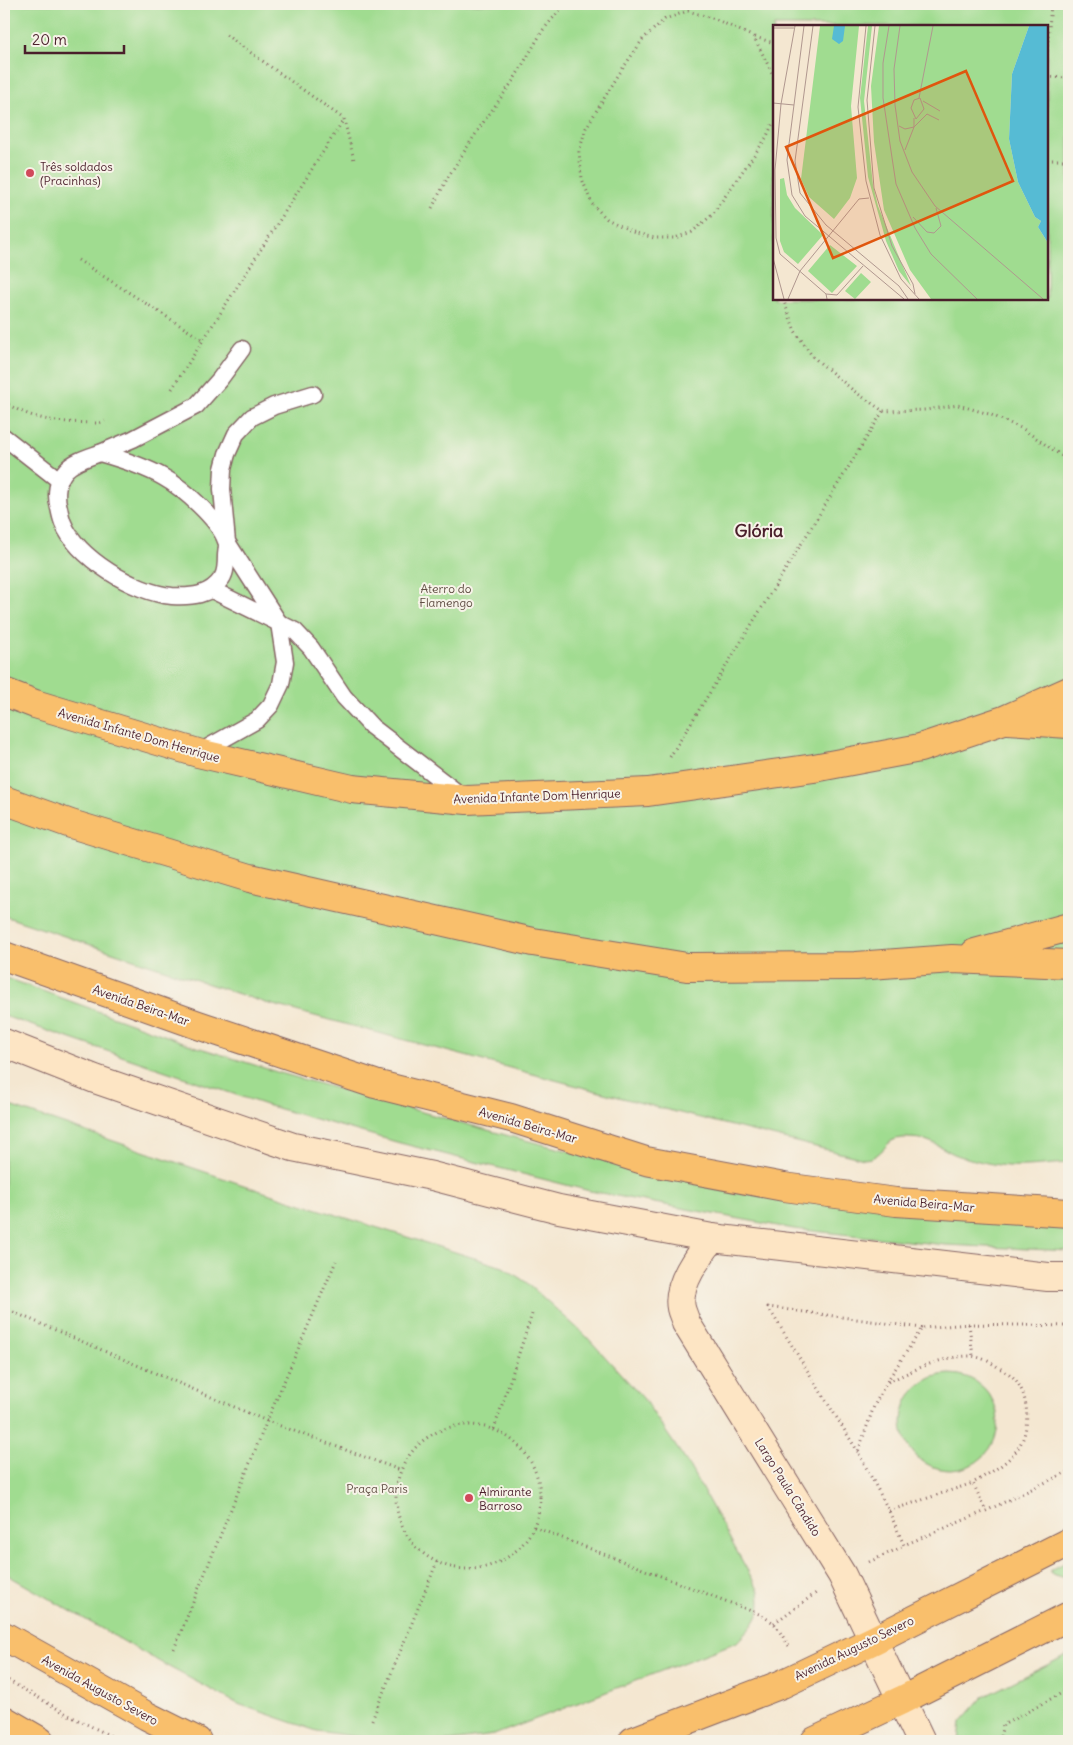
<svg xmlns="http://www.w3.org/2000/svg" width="1073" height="1745" font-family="Delius,sans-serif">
  <rect width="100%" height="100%" fill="#f7f3e8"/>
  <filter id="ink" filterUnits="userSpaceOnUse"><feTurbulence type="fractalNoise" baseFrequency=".02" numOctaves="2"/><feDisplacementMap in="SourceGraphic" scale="10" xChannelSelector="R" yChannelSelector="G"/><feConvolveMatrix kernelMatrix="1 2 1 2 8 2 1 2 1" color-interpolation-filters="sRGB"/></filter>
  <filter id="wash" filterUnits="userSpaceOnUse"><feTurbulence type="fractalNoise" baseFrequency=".0096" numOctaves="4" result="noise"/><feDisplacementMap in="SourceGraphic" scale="20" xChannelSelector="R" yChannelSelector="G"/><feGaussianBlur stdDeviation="1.12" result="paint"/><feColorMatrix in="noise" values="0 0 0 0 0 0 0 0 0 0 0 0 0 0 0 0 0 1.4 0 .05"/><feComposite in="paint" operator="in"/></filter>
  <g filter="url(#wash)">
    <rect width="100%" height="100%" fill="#f4e7d1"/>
    <!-- green -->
    <g fill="#a0dc90" stroke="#757e5e" fill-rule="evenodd">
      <path d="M 4,4 L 1069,4 L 1069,1163 C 1049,1164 1028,1167 1008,1166 C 994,1165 977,1161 963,1157 C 950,1154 940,1145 928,1141 C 920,1138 910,1138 902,1138 C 884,1138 884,1159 864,1159 L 664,1109 L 266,1003 L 4,916 ZM 774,26 L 1047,26 L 1047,299 L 774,299 Z"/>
      <polygon points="4,977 194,1046 280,1073 513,1137 617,1163 1069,1220 1069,1251 946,1245 794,1229 590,1191 400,1143 266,1105 4,1016"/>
      <path d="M 4,1104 L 276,1196 L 503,1267 L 526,1282 L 586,1336 L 643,1398 L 688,1464 L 759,1591 C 763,1617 754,1624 737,1642 L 494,1735 L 450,1741 L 393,1741 L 359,1737 L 317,1731 L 238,1704 L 167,1666 L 4,1573 Z"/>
      <circle cx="950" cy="1422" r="48"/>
      <polygon points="1069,1560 1069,1579 1052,1574 1050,1570"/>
      <polygon points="1069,1654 1069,1741 959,1741 961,1722 983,1697"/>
    </g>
  </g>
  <g filter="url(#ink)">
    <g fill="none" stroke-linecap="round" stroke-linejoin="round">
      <defs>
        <g id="lane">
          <polyline points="4,437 59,480"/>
          <path d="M 100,453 C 121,459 144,466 163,477 C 183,488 219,520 226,541 C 228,545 226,552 226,556 C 226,563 226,572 222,578 C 210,596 192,597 172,596 C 135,593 77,558 63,523 C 61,518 60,513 59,508 C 55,495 57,480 66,470 C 74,461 89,457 100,453 Z"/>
          <polyline points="100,453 133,439 196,406 220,379 242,349"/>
          <polyline points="212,590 279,623 227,542 222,489 223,469 227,454 236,434 252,417 274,406 313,394"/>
          <polyline points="198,753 257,720 271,705 281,684 285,662 279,623 295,631 311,648 344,697 372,727 463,797"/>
        </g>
        <g id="secondary">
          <polyline points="4,1043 95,1079 293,1147 432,1176 559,1209 712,1238 1048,1277 1069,1277"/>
          <path d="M 712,1238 C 699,1255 676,1285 681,1308 C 682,1313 685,1318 686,1323 L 842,1575 L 921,1741"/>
        </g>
        <g id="primary">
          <polyline points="4,956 198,1025 375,1084 511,1118 646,1161 784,1187 896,1202 1069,1213"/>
          <polyline points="4,1636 147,1716 197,1741"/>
          <polyline points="4,1720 40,1741"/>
          <polyline points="633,1741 782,1684 874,1640 1069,1542"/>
          <polyline points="815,1741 902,1700 1069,1616"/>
        </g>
        <g id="highway">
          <polyline points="4,692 35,704 198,753 352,789 467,800 648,792 814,768 920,748 1004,720 1069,691"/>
          <polyline points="1008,720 1069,724"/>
          <polyline points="4,800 71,824 250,878 533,942 687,967 856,966 952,959 1069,964"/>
          <polyline points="975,953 1069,927"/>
        </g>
      </defs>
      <!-- lane casing -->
      <use href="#lane" stroke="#866565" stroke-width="19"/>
      <!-- secondary casing -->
      <use href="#secondary" stroke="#866565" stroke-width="30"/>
      <!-- primary casing -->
      <use href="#primary" stroke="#866565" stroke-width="30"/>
      <!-- highway casing -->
      <use href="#highway" stroke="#866565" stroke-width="30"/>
      <!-- path -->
      <g stroke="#866565" stroke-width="3" stroke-dasharray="1 4" stroke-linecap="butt">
        <polyline points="675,4 688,10"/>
        <polyline points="1045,4 1069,6"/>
        <polyline points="226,35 344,119 354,160"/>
        <polyline points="755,37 774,43"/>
        <polyline points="1047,51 1051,5"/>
        <polyline points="774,77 754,37 715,19 688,11 665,19 643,39 619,74 586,128 579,152 582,179 592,204 607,219 633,232 654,238 675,238 692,232 712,215 766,138 774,121"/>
        <polyline points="1047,77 1069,78"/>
        <polyline points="1047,160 1069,160"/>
        <polyline points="432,208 448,177 482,124 513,81 543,30 565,4"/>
        <polyline points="78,260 203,340"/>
        <polyline points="783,299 795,331 813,357 854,391 883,411 926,410 958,405 989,414 1023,429 1069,461"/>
        <polyline points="172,389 344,119"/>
        <path d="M 4,402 C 38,423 60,422 99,423 L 105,421"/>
        <polyline points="670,757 883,411"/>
        <polyline points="4,1308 267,1421 400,1470"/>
        <polyline points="969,1324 973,1356"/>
        <polyline points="1069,1326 969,1324 922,1328 886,1383 874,1406 858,1452 889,1511 904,1545 986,1511 1069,1471"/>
        <path d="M 888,1382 C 914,1370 941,1356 971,1356 C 981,1357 991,1362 999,1368 C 1007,1372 1015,1377 1019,1385 C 1029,1402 1030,1431 1018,1448 C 1008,1464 989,1473 973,1483 L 986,1511"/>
        <circle cx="468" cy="1497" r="72"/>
        <polyline points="494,1429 532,1314"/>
        <polyline points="858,1452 768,1307 922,1328"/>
        <polyline points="889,1511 973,1483"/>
        <polyline points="534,1527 759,1614 774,1623 789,1646"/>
        <polyline points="869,1562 904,1546"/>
        <polyline points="774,1623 816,1593"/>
        <polyline points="174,1649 267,1421 336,1261"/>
        <polyline points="4,1678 72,1717 121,1741"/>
        <polyline points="372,1720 437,1562"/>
        <polyline points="999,1741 1003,1725 1069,1689"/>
      </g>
      <!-- lane -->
      <use href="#lane" stroke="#fff" stroke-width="16"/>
      <!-- secondary -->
      <use href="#secondary" stroke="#fde5c4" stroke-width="28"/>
      <!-- primary -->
      <use href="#primary" stroke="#f9bf6c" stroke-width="28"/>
      <!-- highway -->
      <use href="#highway" stroke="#f9bf6c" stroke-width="28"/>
    </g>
  </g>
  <!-- markers -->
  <g fill="#d1495b" stroke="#f7f3e8" stroke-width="2">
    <circle cx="30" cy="173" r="5"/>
    <circle cx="469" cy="1498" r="5"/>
  </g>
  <g text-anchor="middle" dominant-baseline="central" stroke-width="4" stroke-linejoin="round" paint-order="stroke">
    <!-- poi labels -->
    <g font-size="12" fill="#4a1f2b" stroke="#f7f3e8" text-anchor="start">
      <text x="40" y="166">Três soldados<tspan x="40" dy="14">(Pracinhas)</tspan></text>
      <text x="479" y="1491">Almirante<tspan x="479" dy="14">Barroso</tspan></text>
    </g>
    <!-- park labels -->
    <g font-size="12" fill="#604e44" stroke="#f7f3e8">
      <text x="446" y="588">Aterro do<tspan x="446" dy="14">Flamengo</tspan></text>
      <text x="377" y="1488">Praça Paris</text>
    </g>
    <!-- street labels -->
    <g font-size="12" fill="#4a1f2b" stroke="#f7f3e8">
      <text transform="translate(139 735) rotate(16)">Avenida Infante Dom Henrique</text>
      <text transform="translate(537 796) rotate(-2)">Avenida Infante Dom Henrique</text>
      <text transform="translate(141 1005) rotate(19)">Avenida Beira-Mar</text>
      <text transform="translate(528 1125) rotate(16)">Avenida Beira-Mar</text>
      <text transform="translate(924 1203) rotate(5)">Avenida Beira-Mar</text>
      <text transform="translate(788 1487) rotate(58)">Largo Paula Cândido</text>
      <text transform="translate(854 1648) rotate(-26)">Avenida Augusto Severo</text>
      <text transform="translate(100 1690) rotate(29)">Avenida Augusto Severo</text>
    </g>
    <!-- district labels -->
    <g font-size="18" font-weight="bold" fill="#4a1f2b" stroke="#f7f3e8">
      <text x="759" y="530">Glória</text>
    </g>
  </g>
  <!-- overview -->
  <g transform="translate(773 25)">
    <rect width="275" height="275" fill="#f4e7d1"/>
    <path d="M 47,1 L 86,1 L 78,81 L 84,153 L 77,173 L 61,194 L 36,172 L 28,154 ZM 95,1 L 99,1 L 91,76 L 100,160 L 105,181 L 138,261 L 126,246 L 113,216 L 95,152 L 87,73 ZM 106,1 L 256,1 L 239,49 L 236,114 L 245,157 L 262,192 L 268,196 L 265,202 L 275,218 L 275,274 L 158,274 L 137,245 L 111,185 L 101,117 L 98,61 ZM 11,153 L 14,170 L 22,183 L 50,210 L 25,239 L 11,227 L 7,216 L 7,154 ZM 57,220 L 84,241 L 59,268 L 35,246 ZM 88,248 L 98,257 L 82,274 L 72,266 Z" fill="#a0dc90"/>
    <path d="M 61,1 L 72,1 L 70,16 L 66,19 L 59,14 ZM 256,1 L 275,1 L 275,218 L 265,202 L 268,196 L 262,192 L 245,157 L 236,114 L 239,49 Z" fill="#56bbd4"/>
    <path fill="none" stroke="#b0978f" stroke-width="1" d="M 22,1 L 8,79 L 2,145 L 3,213 L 7,229 L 53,269 L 54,274M 31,1 L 14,135 L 19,170 L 32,191 L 131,274M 40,1 L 22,136 L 27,168 L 53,200 L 126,261 L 135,274M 93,1 L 85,82 L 93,156 L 107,210 L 128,254 L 146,274M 102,1 L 94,75 L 101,163 L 119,221 L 140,259 L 142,269M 116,1 L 110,38 L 110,73 L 123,159 L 142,203 L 158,229 L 204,274M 127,1 L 121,44 L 122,80 L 127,116 L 139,147 L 162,181 L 270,274M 0,3 L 21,3M 146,73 L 160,1M 147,73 L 151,84 L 143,94 L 138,83 L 141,75 ZM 150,76 L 167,86M 0,78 L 21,80M 141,93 L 141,102 L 154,89 L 166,95M 126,101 L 132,104 L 141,102 L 132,125M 140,192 L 154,207 L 161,208 L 168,201 L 163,183M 0,233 L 11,274M 53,269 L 64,270 L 90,241M 15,274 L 27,246 L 86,174 L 96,173"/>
    <path fill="#e0560e" fill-opacity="0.15" stroke="#e0560e" stroke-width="2.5" d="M 193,46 L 240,156 L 60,233 L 13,122 Z"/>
    <rect width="275" height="275" fill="none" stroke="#4a1f2b" stroke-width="2.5"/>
  </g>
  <!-- margin -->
  <rect width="1073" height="1745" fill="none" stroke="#f7f3e8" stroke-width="20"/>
  <!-- scale -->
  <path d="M25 45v8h99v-8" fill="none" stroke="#4a1f2b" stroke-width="2.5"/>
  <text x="32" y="45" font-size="15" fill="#4a1f2b" stroke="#f7f3e8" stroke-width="4" paint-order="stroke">20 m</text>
</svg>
